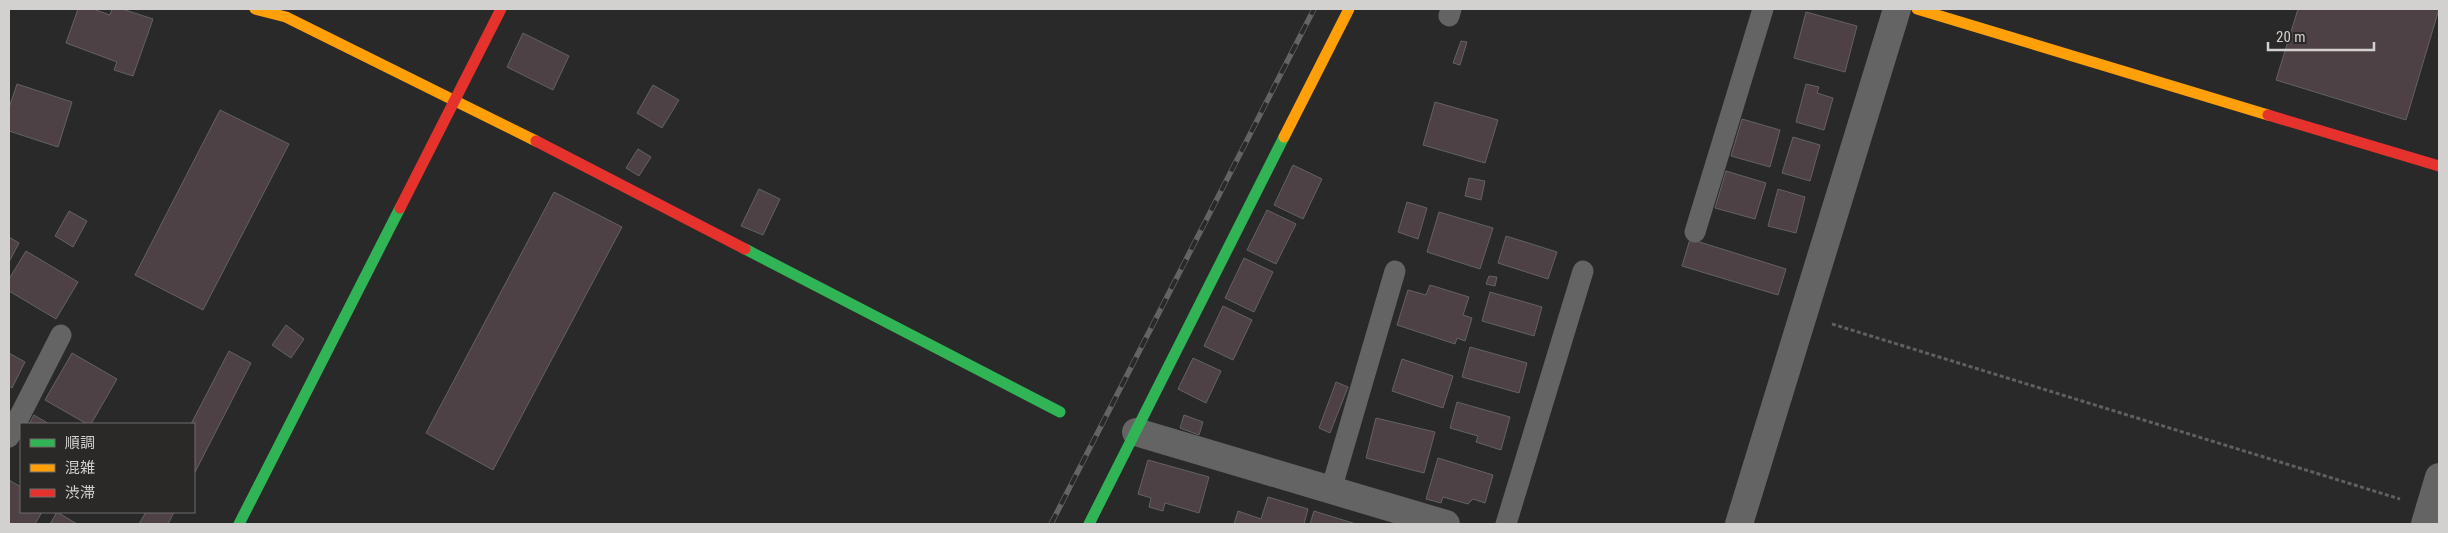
<svg xmlns="http://www.w3.org/2000/svg" width="2448" height="533" font-family="'Roboto Condensed','Noto Sans JP',sans-serif">
  <rect width="100%" height="100%" fill="#2a2929"/>
  <!-- building -->
  <g fill="#4e4145" stroke="#636262">
    <polygon points="78,9 93,9 110,15 112,9 122,9 153,19 133,76 114,70 117,62 66,43"/>
    <polygon points="2298,9 2439,9 2406,120 2276,80"/>
    <polygon points="1806,12 1857,26 1845,72 1794,58"/>
    <polygon points="523,33 569,56 553,90 507,67"/>
    <polygon points="1461,41 1467,42 1460,65 1453,63"/>
    <polygon points="17,84 72,102 58,147 9,131 9,108"/>
    <polygon points="1806,84 1819,87 1817,93 1833,98 1824,130 1796,122"/>
    <polygon points="653,85 679,100 662,128 637,113"/>
    <polygon points="1435,102 1498,120 1485,163 1423,145"/>
    <polygon points="220,110 289,144 203,310 135,275"/>
    <polygon points="1742,119 1780,130 1770,167 1731,156"/>
    <polygon points="1793,137 1820,145 1810,181 1782,173"/>
    <polygon points="638,149 651,157 639,176 626,168"/>
    <polygon points="1293,165 1322,179 1303,219 1274,205"/>
    <polygon points="1726,171 1766,183 1755,219 1715,208"/>
    <polygon points="1469,178 1485,181 1481,200 1465,196"/>
    <polygon points="759,189 780,199 763,235 741,226"/>
    <polygon points="1778,189 1805,197 1796,233 1768,226"/>
    <polygon points="554,192 622,227 493,470 426,433"/>
    <polygon points="1407,202 1427,208 1418,239 1398,232"/>
    <polygon points="1267,210 1296,224 1276,264 1247,250"/>
    <polygon points="69,211 87,221 73,247 55,236"/>
    <polygon points="1439,212 1493,228 1480,269 1427,252"/>
    <polygon points="1506,236 1557,252 1548,279 1498,263"/>
    <polygon points="9,237 19,243 9,262"/>
    <polygon points="1690,239 1786,269 1778,295 1682,266"/>
    <polygon points="26,251 78,282 56,319 9,291 9,279"/>
    <polygon points="1244,258 1273,272 1254,312 1225,298"/>
    <polygon points="1489,276 1497,277 1495,286 1486,284"/>
    <polygon points="1430,285 1469,297 1463,315 1472,318 1465,341 1457,338 1455,344 1397,325 1408,290 1426,295"/>
    <polygon points="1490,292 1542,307 1534,336 1482,321"/>
    <polygon points="1223,306 1252,320 1233,360 1204,346"/>
    <polygon points="286,325 304,339 291,358 272,345"/>
    <polygon points="1470,347 1527,363 1519,393 1462,377"/>
    <polygon points="229,351 251,363 194,474 194,424 191,424"/>
    <polygon points="9,353 25,362 12,388 9,386"/>
    <polygon points="72,353 117,379 91,424 87,424 45,400"/>
    <polygon points="1193,358 1221,371 1206,403 1178,389"/>
    <polygon points="1402,359 1453,376 1443,408 1392,391"/>
    <polygon points="1336,382 1348,387 1330,433 1319,428"/>
    <polygon points="1457,402 1510,417 1501,450 1476,442 1478,436 1450,428"/>
    <polygon points="34,415 49,424 29,424"/>
    <polygon points="1184,415 1203,422 1199,435 1180,428"/>
    <polygon points="1376,418 1435,432 1424,473 1366,458"/>
    <polygon points="1438,458 1493,475 1485,503 1473,499 1468,504 1443,497 1441,503 1426,499"/>
    <polygon points="1148,460 1209,477 1199,513 1165,503 1163,511 1149,507 1151,498 1138,494"/>
    <polygon points="9,480 21,487 21,512 42,512 35,524 9,524"/>
    <polygon points="1268,497 1308,509 1304,524 1234,524 1238,511 1261,519"/>
    <polygon points="1314,511 1356,524 1310,524"/>
    <polygon points="57,512 77,524 50,524"/>
    <polygon points="146,512 174,512 168,524 139,524"/>
  </g>
  <g fill="none" stroke-linecap="round" stroke-linejoin="round">
    <!-- path -->
    <polyline stroke="#606060" stroke-width="3" stroke-dasharray="4 2.5" stroke-linecap="butt" points="1832,324 2400,499"/>
    <!-- lane -->
    <g stroke="#646464" stroke-width="21">
      <polyline points="1449,16 1451,9"/>
      <polyline points="1695,232 1763,9"/>
      <polyline points="9,437 61,335"/>
      <polyline points="1331,490 1395,271"/>
      <polyline points="1506,524 1583,271"/>
    </g>
    <!-- street -->
    <g stroke="#646464" stroke-width="28">
      <polyline points="1136,432 1446,524"/>
      <polyline points="1739,524 1897,9"/>
      <polyline points="2425,524 2439,477"/>
    </g>
    <!-- fast -->
    <g stroke="#30b455" stroke-width="11">
      <polyline points="745,249 1060,412"/>
      <polyline points="239,524 400,208"/>
      <polyline points="1089,524 1284,137"/>
    </g>
    <!-- slow -->
    <g stroke="#ff9f0a" stroke-width="11">
      <polyline points="255,9 286,17 536,141"/>
      <polyline points="1917,9 2268,115"/>
      <polyline points="1284,137 1349,9"/>
    </g>
    <!-- jam -->
    <g stroke="#e5322d" stroke-width="11">
      <polyline points="2268,115 2439,166"/>
      <polyline points="536,141 745,249"/>
      <polyline points="400,208 501,9"/>
    </g>
    <defs>
      <polyline id="rail" points="1051,524 1314,9"/>
    </defs>
    <!-- rail casing -->
    <use href="#rail" stroke="#636363" stroke-width="5.5"/>
    <!-- rail -->
    <use href="#rail" stroke="#2b2828" stroke-width="4" stroke-dasharray="11" stroke-linecap="butt"/>
  </g>
  <!-- border -->
  <rect width="2448" height="533" fill="none" stroke="#d3d1d0" stroke-width="20"/>
  <!-- legend -->
  <rect x="20" y="423" width="175" height="90" fill="#2b2828" stroke="#6e6c6b"/>
  <rect x="30" y="439" width="25" height="8" fill="#30b455" stroke="#6e6c6b"/>
  <text x="65" y="448" font-size="15" fill="#d3d1d0">順調</text>
  <rect x="30" y="464" width="25" height="8" fill="#ff9f0a" stroke="#6e6c6b"/>
  <text x="65" y="473" font-size="15" fill="#d3d1d0">混雑</text>
  <rect x="30" y="489" width="25" height="8" fill="#e5322d" stroke="#6e6c6b"/>
  <text x="65" y="498" font-size="15" fill="#d3d1d0">渋滞</text>
  <!-- scale -->
  <path d="M2268 42v8h106v-8" fill="none" stroke="#d3d1d0" stroke-width="2.5"/>
  <text x="2276" y="42" font-size="15" fill="#d3d1d0" stroke="#2b2828" stroke-width="4" paint-order="stroke">20 m</text>
</svg>
